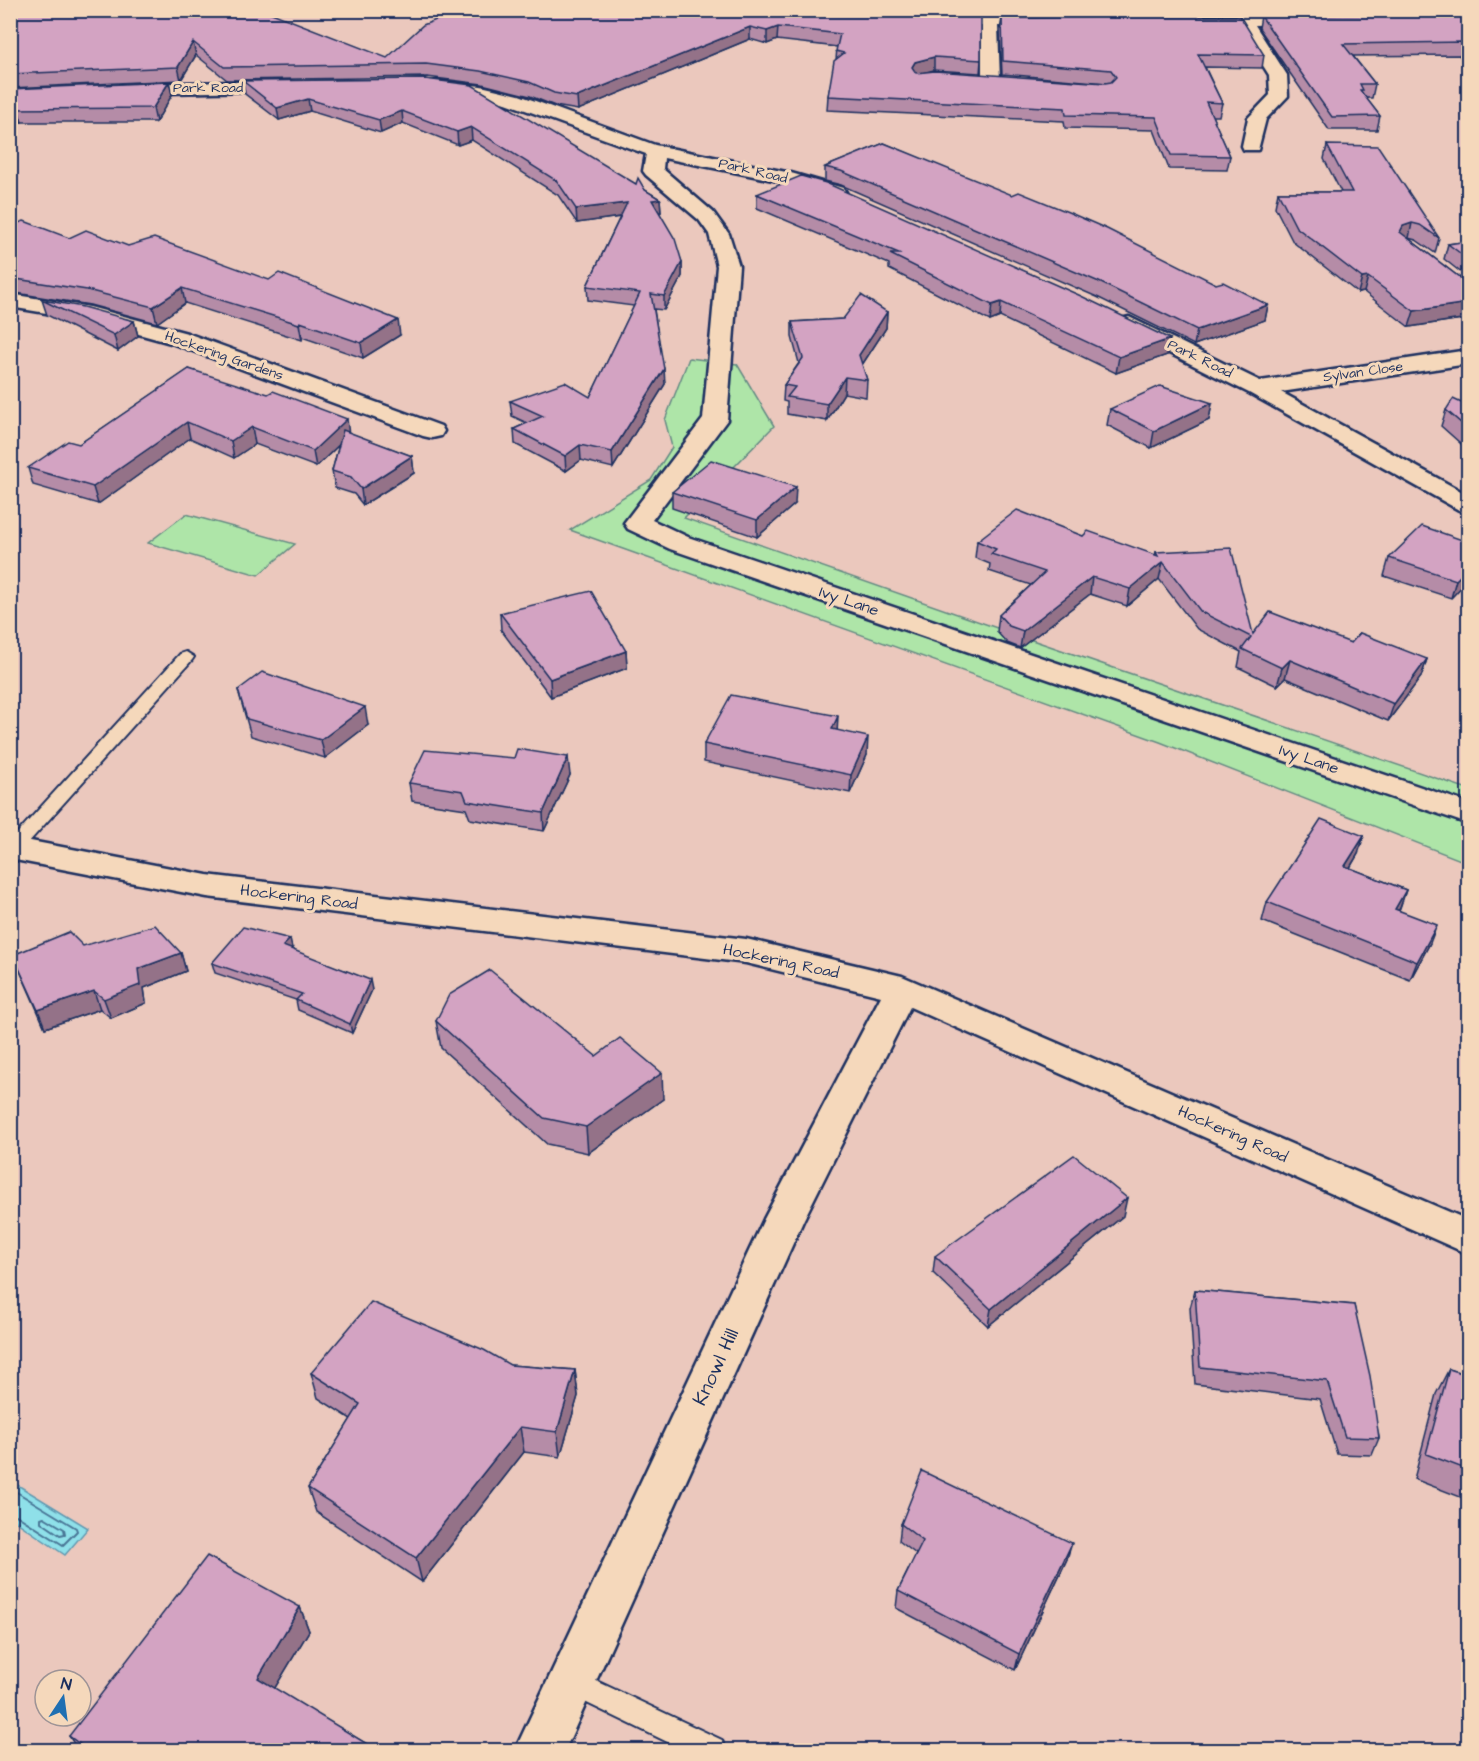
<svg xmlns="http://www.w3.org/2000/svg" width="1479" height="1761" font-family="'Architects Daughter',sans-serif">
  <rect width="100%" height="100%" fill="#ebc8bd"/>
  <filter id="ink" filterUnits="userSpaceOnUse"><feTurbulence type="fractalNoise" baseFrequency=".0167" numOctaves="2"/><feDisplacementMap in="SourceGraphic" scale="12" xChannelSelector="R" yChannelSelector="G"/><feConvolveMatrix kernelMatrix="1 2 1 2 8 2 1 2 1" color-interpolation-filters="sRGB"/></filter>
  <g filter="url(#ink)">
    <!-- green -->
    <g fill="#aee5a8" stroke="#648a83" stroke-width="1.5">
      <polygon points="689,358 737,364 774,426 684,518 997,628 1468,789 1468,863 1160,742 570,530 651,480 672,447 665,420"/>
      <polygon points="186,514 295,544 258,575 148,543"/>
    </g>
    <!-- water -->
    <polygon fill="#8fe0e9" stroke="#6199b1" stroke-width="1.5" points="11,1481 88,1528 65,1555 11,1518"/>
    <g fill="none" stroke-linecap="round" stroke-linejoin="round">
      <!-- shore -->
      <g stroke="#497696" stroke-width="2">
        <polyline points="10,1488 76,1528 77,1531 63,1545 16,1515 10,1514"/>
        <polygon points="44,1517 64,1529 65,1534 60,1535 41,1522 41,1518"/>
      </g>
      <defs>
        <g id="service">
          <polygon points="186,652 194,657 192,660 19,853 10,854 10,841 180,654"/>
          <polygon points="571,1669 722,1740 725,1750 684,1750 562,1691 558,1682 562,1673"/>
        </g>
        <g id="minor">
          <polygon points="1305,15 1313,20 1311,23 1255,25 1287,75 1288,96 1266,119 1258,150 1244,150 1242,146 1248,118 1270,95 1269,75 1238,26 1197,26 1189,21 1197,16"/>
          <polygon points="936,16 1047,17 1055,22 1047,27 998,26 1000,81 997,85 985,85 982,81 982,26 930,24 928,21 930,18"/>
          <polygon points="287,81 293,82 296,86 293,90 126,94 120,93 117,89 120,85 126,84"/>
          <polygon points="438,81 481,86 519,95 655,145 791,173 843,188 846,192 843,196 836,198 788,183 664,158 663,169 713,212 729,234 739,266 727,420 652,520 688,537 1468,803 1468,824 670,549 628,529 624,523 703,419 717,266 709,234 699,220 646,175 643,171 646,154 506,103 432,90 429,86 432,82"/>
          <polygon points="10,294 90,307 187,333 441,426 444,431 441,436 432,438 423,436 171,343 88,320 10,307"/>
          <polygon points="1129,317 1260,381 1468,350 1468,364 1281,392 1468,495 1468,513 1459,510 1249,393 1121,329 1118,324 1121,319"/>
          <polygon points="10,837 207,875 746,939 902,976 1468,1220 1468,1254 910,1007 804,1219 565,1750 515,1750 764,1219 881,996 746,963 207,897 10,859"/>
        </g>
      </defs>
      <!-- service casing -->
      <use href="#service" stroke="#1b2f5e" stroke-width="4"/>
      <!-- minor casing -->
      <use href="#minor" stroke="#1b2f5e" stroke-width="5"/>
      <!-- service -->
      <use href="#service" fill="#f5d8bb" fill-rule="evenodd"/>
      <!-- minor -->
      <use href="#minor" fill="#f5d8bb" fill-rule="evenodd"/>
    </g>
    <!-- wall -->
    <g fill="#b58ca7" stroke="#1b2f5e" stroke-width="1.5">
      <polygon points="10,10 387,58 873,10 981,60 980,73 934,70 924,72 1107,83 1002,74 1000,30 1002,18 1264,55 1262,68 1205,67 1222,103 1219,116 1212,116 1230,156 1227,170 1169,169 1154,130 1065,128 1064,121 827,110 828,96 836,60 837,47 777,40 767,44 750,39 578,110 555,106 530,96 482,84 427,77 227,80 196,55 181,80 10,88"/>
      <polygon points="905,10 1468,10 1468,12 990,16"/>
      <polygon points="1468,14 1468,68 1459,55 1353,56 1375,84 1372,98 1366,98 1380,116 1377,130 1329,130 1259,28 1261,16"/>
      <polygon points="425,79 645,190 660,199 661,212 659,212 682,262 682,276 664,310 654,309 665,384 613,468 581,460 566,471 515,444 514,429 527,423 512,416 510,401 590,397 634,306 588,300 587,286 620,217 577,223 558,195 472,140 458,145 403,123 381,133 310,111 279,120 245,94 243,81"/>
      <polygon points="169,82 172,95 156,122 22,122 10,123 10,89"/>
      <polygon points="884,143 1216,284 1268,305 1265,320 1194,345 1097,297 841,185 825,181 825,167"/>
      <polygon points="1327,145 1439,238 1435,253 1416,240 1408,238 1463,280 1468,281 1468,318 1409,327 1364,292 1358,293 1293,242 1275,207 1278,192 1341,192 1324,159"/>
      <polygon points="757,194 1167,355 1116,373 1000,317 990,321 889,269 889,264 757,208"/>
      <polygon points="10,226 69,238 128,246 400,335 363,358 302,337 302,340 185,303 157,323 90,305 10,292"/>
      <polygon points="1468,241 1468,278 1444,259 1448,244"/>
      <polygon points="42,300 134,321 138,336 118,351 47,315"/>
      <polygon points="887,312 886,328 862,365 867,380 866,397 844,393 827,421 787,414 787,402 783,401 784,385 799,363 792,337 792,322 843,319"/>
      <polygon points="189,369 349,433 412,456 414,473 363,505 354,494 335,488 332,471 339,445 316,467 255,444 234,458 190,438 98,504 33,485 28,468 79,444"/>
      <polygon points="1212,403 1209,420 1151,448 1107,425 1110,409"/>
      <polygon points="1468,406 1468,450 1441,426 1446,410"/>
      <polygon points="672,492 795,504 757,537 672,508"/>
      <polygon points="1083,536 1155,555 1156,552 1253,634 1351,643 1427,659 1421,677 1388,721 1285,678 1277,686 1238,667 1241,652 1197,629 1159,579 1127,606 1090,594 1020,648 1007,643 997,632 999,615 1031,585 989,571 990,564 975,558 977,541"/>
      <polygon points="1468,542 1468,580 1451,598 1384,576 1389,558"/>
      <polygon points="500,613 626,651 627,668 551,697 501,630"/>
      <polygon points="238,690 368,725 325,758 251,736"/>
      <polygon points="837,730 867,755 850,793 704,762 704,744"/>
      <polygon points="570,775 544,831 470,819 466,809 412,801 409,783"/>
      <polygon points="1358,854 1350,868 1406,890 1399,910 1430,943 1410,980 1262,921 1267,902"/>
      <polygon points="83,946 181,953 186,971 144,988 146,1003 111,1018 100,1009 45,1028 13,955"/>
      <polygon points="292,948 291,949 372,990 352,1033 298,1010 296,1000 215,973 212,963"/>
      <polygon points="436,1021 596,1056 663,1099 588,1153 547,1144 441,1048"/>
      <polygon points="1123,1216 988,1326 933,1273 935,1256"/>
      <polygon points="1195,1290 1354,1305 1379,1438 1372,1455 1337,1454 1320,1399 1195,1384 1190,1308"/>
      <polygon points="510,1365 575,1370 578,1396 560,1457 524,1452 422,1582 316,1512 308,1488 351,1419 318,1398 311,1373"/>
      <polygon points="1449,1369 1468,1375 1468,1500 1414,1479 1436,1394"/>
      <polygon points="901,1524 1067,1559 1015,1670 896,1608 898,1591 916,1554 899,1541"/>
      <polygon points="300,1607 309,1631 274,1689 377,1750 78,1750 69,1736"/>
    </g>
    <!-- shaded-wall -->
    <g fill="#947288" stroke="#1b2f5e" stroke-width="1.5">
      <polygon points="750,27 750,39 578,110 577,97"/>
      <polygon points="778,27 777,40 767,44 767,31"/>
      <polygon points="193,42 196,55 181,80 178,67"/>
      <polygon points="934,57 934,70 914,75 912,67 915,62"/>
      <polygon points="169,82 172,95 156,122 153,108"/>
      <polygon points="308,99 310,111 279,120 277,108"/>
      <polygon points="10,109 18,109 22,122 10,123"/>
      <polygon points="402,111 403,123 381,133 379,120"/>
      <polygon points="471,127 472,140 458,145 457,132"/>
      <polygon points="660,199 661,212 652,213 652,200"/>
      <polygon points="627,203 627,216 577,223 576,209"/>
      <polygon points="1412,223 1409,238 1399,241 1400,232 1403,226"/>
      <polygon points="682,262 682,276 664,310 664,296"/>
      <polygon points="1368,277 1364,292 1358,293 1362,278"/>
      <polygon points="182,288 185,303 157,323 153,307"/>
      <polygon points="1001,302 1000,317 990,321 992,305"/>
      <polygon points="1468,303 1468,318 1409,327 1414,311"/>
      <polygon points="1268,305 1265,320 1194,345 1197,330"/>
      <polygon points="887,312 886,328 858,371 859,355"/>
      <polygon points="398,320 400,335 363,358 361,343"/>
      <polygon points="134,321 138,336 118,351 114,335"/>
      <polygon points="300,322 302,337 302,340 299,324"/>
      <polygon points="1170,339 1167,355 1116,373 1119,357"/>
      <polygon points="664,369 665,384 613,468 612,452"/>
      <polygon points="845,377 844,393 827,421 827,404"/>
      <polygon points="1212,403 1209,420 1151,448 1154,431"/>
      <polygon points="347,419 349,435 316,467 313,451"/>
      <polygon points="187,422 190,438 98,504 93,487"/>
      <polygon points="252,427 255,444 234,458 231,441"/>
      <polygon points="580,445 581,460 566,471 565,456"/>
      <polygon points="412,456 414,473 363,505 361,489"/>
      <polygon points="796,487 795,504 757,537 757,520"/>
      <polygon points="1163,562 1159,579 1127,606 1130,589"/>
      <polygon points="1468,568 1468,580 1451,598 1456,580"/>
      <polygon points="1092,577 1090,594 1020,648 1023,631"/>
      <polygon points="626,651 627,668 551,697 550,679"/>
      <polygon points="1427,659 1421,677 1388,721 1394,704"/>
      <polygon points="1290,660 1285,678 1277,686 1282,668"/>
      <polygon points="365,707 368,725 325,758 321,740"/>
      <polygon points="838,716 837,734 832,729"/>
      <polygon points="868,737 867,755 850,793 851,775"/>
      <polygon points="568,757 570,775 544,831 543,813"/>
      <polygon points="1364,836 1358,854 1340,884 1345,866"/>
      <polygon points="1406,890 1400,908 1389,927 1395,909"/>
      <polygon points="1437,925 1430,943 1410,980 1417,962"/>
      <polygon points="290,939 292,948 285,956 283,946"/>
      <polygon points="181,953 186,971 144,988 146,1003 111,1018 104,999 138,969"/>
      <polygon points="370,980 372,990 352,1033 350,1024"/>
      <polygon points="94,991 100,1009 45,1028 38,1010"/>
      <polygon points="662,1073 663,1099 588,1153 586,1127"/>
      <polygon points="1127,1198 1123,1216 988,1326 991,1309"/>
      <polygon points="575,1370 578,1396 560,1457 557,1432"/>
      <polygon points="520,1427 524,1452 422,1582 416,1558"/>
      <polygon points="1072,1543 1067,1559 1015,1670 1019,1654"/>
      <polygon points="300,1607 309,1631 267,1701 258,1678"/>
    </g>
    <!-- building -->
    <g fill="#d3a3c2" stroke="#1b2f5e" stroke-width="1.5">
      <polygon points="10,10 264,10 387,58 423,25 462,10 873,10 981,16 981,60 934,57 915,62 912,67 916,73 935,71 1105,83 1111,82 1116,77 1111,70 1003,61 1002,18 1240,16 1264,55 1198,54 1222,103 1206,102 1230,156 1171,155 1156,117 1066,115 1065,108 828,96 834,61 844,53 836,51 840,34 778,27 767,31 750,27 577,97 554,93 529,82 480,71 426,64 224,67 193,42 178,67 10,74"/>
      <polygon points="1468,14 1468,50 1462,42 1343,44 1375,84 1360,84 1363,90 1360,90 1380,116 1332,117 1261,16"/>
      <polygon points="425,79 472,85 636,184 638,178 645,190 660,199 652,200 675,239 682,262 664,296 651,294 664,369 612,452 580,445 565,456 514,429 543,416 510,401 565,382 590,397 640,293 587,286 627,203 576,209 557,181 471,127 457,132 402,111 379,120 308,99 277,108 243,81"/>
      <polygon points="169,82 153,108 10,109 10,89"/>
      <polygon points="884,143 1012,195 1019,192 1068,212 1107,229 1216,284 1223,282 1268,305 1197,330 1099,282 841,171 825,167"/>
      <polygon points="1327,145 1378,146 1439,238 1420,225 1412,223 1403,226 1400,232 1463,280 1468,281 1468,303 1414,311 1368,277 1362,278 1296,227 1278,192 1352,192"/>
      <polygon points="801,176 826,183 1081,296 1170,339 1119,357 1001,302 992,305 890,254 901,254 757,194"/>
      <polygon points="24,221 69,238 86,230 128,246 154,238 269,280 279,273 398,320 361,343 300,322 299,324 182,288 153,307 87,290 10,278 10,226"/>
      <polygon points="1468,241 1468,259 1448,244"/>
      <polygon points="861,295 887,312 859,355 867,380 845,377 827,404 787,397 795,387 784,385 803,358 792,322 843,319"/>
      <polygon points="42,300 83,307 134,321 114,335"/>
      <polygon points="189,369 268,394 273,391 347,419 313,451 252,427 231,441 187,422 93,487 28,468 68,441 79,444"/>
      <polygon points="1160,386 1212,403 1154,431 1110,409"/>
      <polygon points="1453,399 1468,406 1468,429 1446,410"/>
      <polygon points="343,430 412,456 361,489 351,477 332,471"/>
      <polygon points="711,460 796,487 757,520 672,492"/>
      <polygon points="1017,510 1083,536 1088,531 1158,556 1156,552 1231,548 1253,634 1270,612 1351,643 1360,633 1427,659 1394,704 1290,660 1282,668 1242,649 1251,637 1201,612 1163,562 1130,589 1092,577 1023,631 1009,626 999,615 1045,572 991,554 996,549 977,541"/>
      <polygon points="1422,526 1468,542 1468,568 1456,580 1389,558"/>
      <polygon points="591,591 626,651 550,679 500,613"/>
      <polygon points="262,672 365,707 321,740 247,719 238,690"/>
      <polygon points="731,695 838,716 832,729 868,737 851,775 704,744"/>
      <polygon points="517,749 568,757 543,813 467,801 463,791 409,783 425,750 514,758"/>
      <polygon points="1321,819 1364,836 1345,866 1406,890 1395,909 1437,925 1417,962 1267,902"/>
      <polygon points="155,925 181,953 138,969 140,985 104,999 94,991 38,1010 13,955 69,932 83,946"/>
      <polygon points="243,927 290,939 283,946 370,980 350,1024 296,1000 302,994 212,963"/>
      <polygon points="490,970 596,1056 620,1038 662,1073 586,1127 544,1118 436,1021 449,995"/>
      <polygon points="1074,1155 1127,1198 991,1309 935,1256"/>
      <polygon points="1195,1290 1354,1305 1370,1376 1379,1438 1345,1437 1327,1381 1200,1367"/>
      <polygon points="371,1302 484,1350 510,1365 575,1370 557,1432 520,1427 416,1558 308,1488 360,1404 311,1373"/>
      <polygon points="1449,1369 1468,1375 1468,1470 1426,1454"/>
      <polygon points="922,1471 1072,1543 1019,1654 898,1591 923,1541 901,1524"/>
      <polygon points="207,1556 300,1607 258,1678 377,1750 88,1750 69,1736"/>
    </g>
  </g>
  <g text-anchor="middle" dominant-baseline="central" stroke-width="6" stroke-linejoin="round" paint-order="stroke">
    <!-- far-street labels -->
    <g font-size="14" fill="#1b2f5e" stroke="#f5d8bb">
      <text x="208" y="88">Park Road</text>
      <text transform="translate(753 171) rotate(13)">Park Road</text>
      <text transform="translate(224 356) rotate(19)">Hockering Gardens</text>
      <text transform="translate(1200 359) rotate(26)">Park Road</text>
      <text transform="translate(1363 372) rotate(-8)">Sylvan Close</text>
    </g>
    <!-- street labels -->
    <g font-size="16" fill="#1b2f5e" stroke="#f5d8bb">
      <text transform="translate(849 601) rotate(19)">Ivy Lane</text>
      <text transform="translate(1309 759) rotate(19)">Ivy Lane</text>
      <text transform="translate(299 897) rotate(7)">Hockering Road</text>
      <text transform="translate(781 961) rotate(12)">Hockering Road</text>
      <text transform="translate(1233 1134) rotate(24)">Hockering Road</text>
    </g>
    <!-- near-street labels -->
    <g font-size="20" fill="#1b2f5e" stroke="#f5d8bb">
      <text transform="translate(716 1367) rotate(-65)">Knowl Hill</text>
    </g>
  </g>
  <!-- margin -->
  <rect width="1479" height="1761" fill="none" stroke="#f5d8bb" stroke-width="36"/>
  <rect x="18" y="18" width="1443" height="1725" fill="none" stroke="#1b2f5e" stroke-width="2" filter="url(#ink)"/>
  <!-- north arrow -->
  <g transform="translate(63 1698) rotate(13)"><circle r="28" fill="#f5d8bb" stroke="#9e9496" stroke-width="1.5"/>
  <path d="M0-4.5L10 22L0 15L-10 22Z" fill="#1f6fb2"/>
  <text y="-9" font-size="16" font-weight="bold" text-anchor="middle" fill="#1b2f5e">N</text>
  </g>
</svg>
